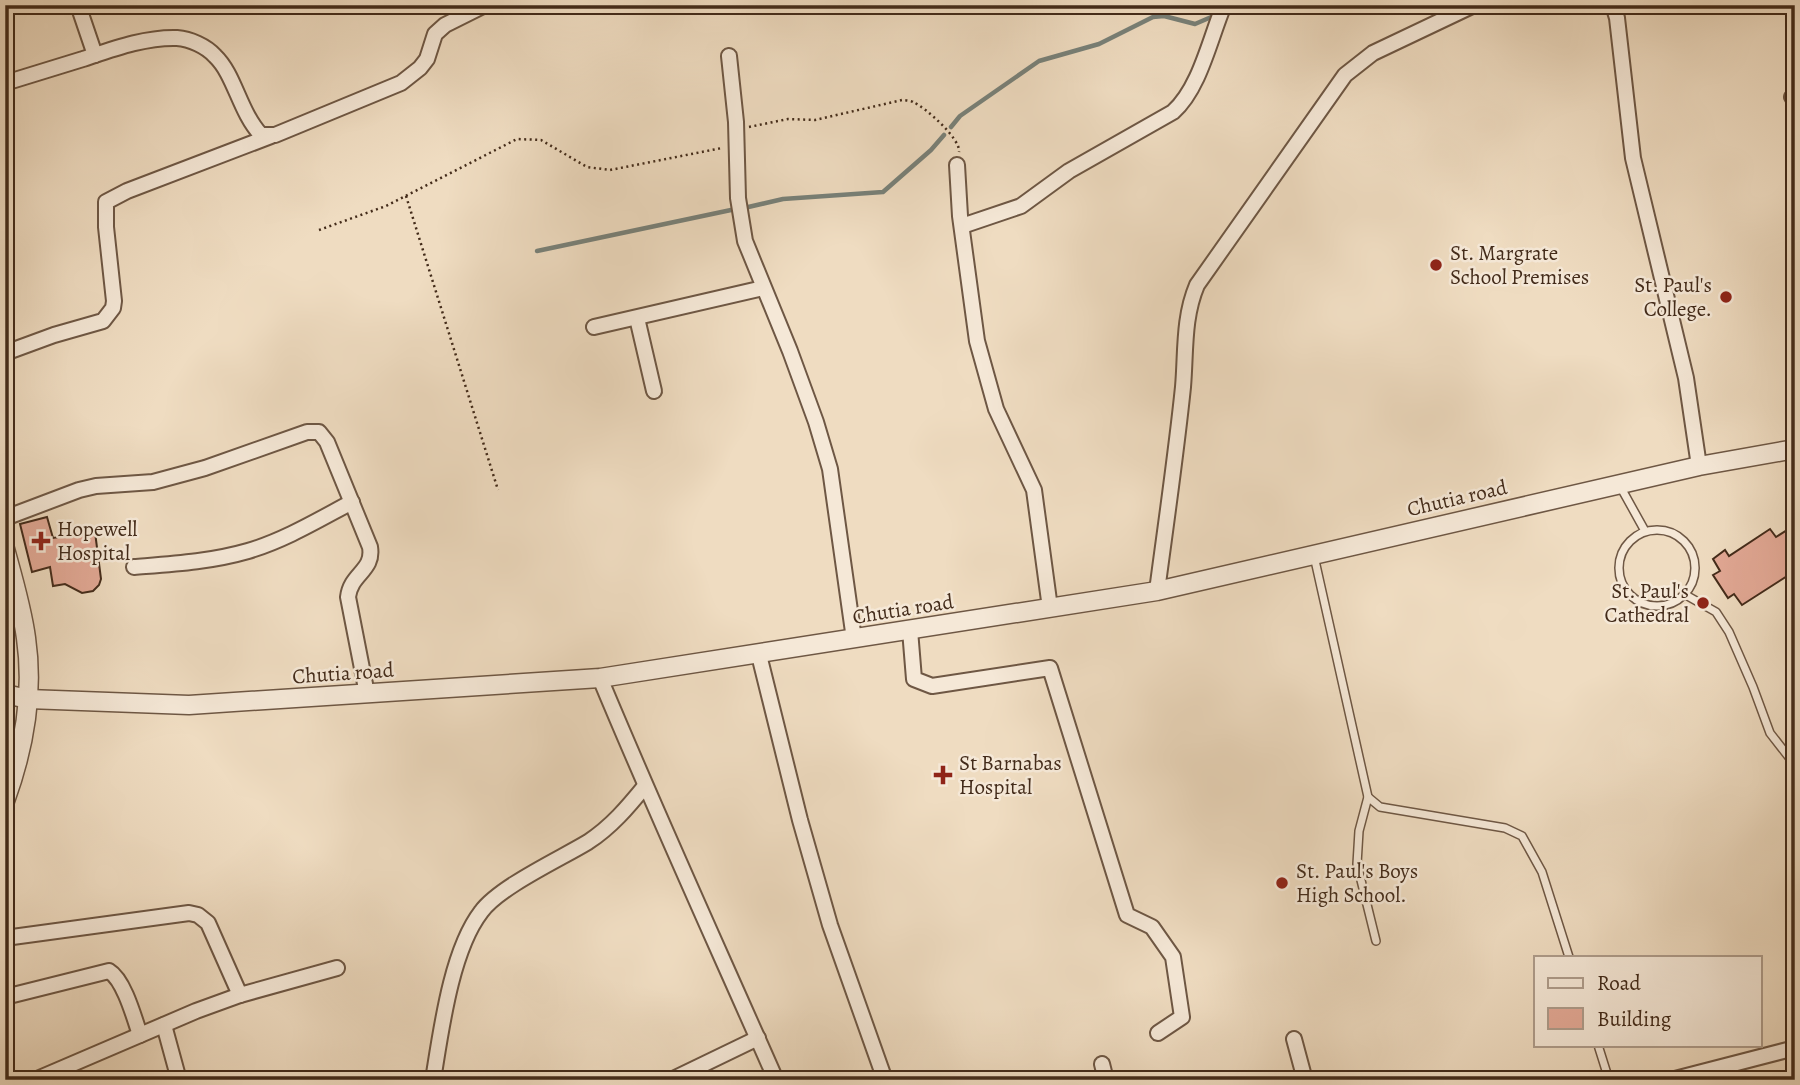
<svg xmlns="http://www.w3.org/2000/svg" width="1800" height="1085" font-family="Alegreya,serif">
  <rect width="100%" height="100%" fill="#efdcc1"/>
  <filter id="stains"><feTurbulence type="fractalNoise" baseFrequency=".00286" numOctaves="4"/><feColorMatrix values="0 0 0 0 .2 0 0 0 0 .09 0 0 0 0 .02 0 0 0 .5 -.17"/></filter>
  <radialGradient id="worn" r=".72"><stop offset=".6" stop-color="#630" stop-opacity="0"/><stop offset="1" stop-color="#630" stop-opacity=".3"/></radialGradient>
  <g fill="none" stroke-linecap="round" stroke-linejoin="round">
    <!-- stream -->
    <g stroke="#788179" stroke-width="4.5">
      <polyline points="951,127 960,116 1039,61 1099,44 1153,17 1164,16 1195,24 1216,15"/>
      <polyline points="744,208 783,199 883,192 931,150 944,135"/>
      <polyline points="537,251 731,210"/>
    </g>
  </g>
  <!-- building -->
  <g fill="#e3a996" stroke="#432b1a" stroke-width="2">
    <polygon points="47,517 53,538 95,532 101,579 99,585 93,591 82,593 65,584 53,586 50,567 32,572 20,524"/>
    <polygon points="1795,525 1795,571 1742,605 1734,594 1728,598 1713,575 1720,571 1713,559 1725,550 1729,556 1770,529 1776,537"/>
  </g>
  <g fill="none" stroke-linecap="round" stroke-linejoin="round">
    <defs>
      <g id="service">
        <polyline points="1620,486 1645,531"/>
        <circle cx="1657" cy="568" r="38"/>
        <polyline points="1314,556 1368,797 1380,807 1505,828 1522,836 1542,872 1569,957"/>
        <polyline points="1684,594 1716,612 1729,632 1753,687 1770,733 1795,765"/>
        <polyline points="1368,797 1359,831 1357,864 1376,941"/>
        <polyline points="1598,1045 1609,1080"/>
      </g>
      <g id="minor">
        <polyline points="78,5 95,55"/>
        <polyline points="1613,5 1617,18 1633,158 1686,378 1699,466"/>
        <polyline points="729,56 736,122 738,198 745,241 790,351 816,422 830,469 854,639"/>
        <path d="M 5,83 C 31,75 57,67 83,59 C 113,49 145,37 177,38 C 190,39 206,46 215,56 C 235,75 239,111 261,135 L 275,135 L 401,83 L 420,68 L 427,59 L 435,34 L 445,25 L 485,5"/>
        <polyline points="1792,97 1795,96"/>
        <polyline points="957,165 960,216 977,341 996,409 1034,490 1050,608"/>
        <path d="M 962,226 L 1021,206 L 1069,171 L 1173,112 C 1200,88 1210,38 1224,5"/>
        <polyline points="637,318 654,391"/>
        <polyline points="594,327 763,288"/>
        <polyline points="5,353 54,335 103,321 113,308 114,301 106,227 106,202 127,191 271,136"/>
        <path d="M 5,518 L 79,490 L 96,486 L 153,482 L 205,468 L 307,432 L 319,432 L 327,442 L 370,547 C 374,571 351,573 348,597 L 367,694"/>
        <path d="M 134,567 C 172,564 210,562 248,551 C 285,540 318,520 352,502"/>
        <path d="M 1157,591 C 1166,523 1176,455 1183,387 C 1186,352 1183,318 1197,285 L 1345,75 L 1373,53 L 1474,5"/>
        <polyline points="910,630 914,679 932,686 1050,668 1127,915 1152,927 1173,957 1182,1017 1158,1033"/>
        <polyline points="759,655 800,820 830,925 885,1080"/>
        <path d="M 600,678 C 656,813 717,946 776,1080"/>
        <polyline points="5,938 189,913 198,915 208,923 240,995"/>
        <path d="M 5,997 L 109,971 C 124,980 134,1017 140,1035"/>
        <polyline points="164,1025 179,1080"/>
        <polyline points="1294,1039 1305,1080"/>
        <polyline points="1102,1064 1106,1080"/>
        <polyline points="35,1080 196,1011 240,995 337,968"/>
        <path d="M 433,1080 C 441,1031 451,951 481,912 C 499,887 560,859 588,842 C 611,827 628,807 645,786"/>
        <polyline points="671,1080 758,1038"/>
        <polyline points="1671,1080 1795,1048"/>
      </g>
      <g id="tertiary">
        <path d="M 5,549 C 13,578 22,608 26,638 C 34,693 24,749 5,801"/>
        <polyline points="5,694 28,699 189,705 600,678 1157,591 1699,466 1795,449"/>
      </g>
    </defs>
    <!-- service casing -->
    <use href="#service" stroke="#6e5744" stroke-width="10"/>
    <!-- minor casing -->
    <use href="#minor" stroke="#6e5744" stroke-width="18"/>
    <!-- tertiary casing -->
    <use href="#tertiary" stroke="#6e5744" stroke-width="21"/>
    <!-- path -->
    <g stroke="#432b1a" stroke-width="2.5" stroke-dasharray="2 3.5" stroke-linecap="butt">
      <path d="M 749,127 L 788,119 L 815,120 L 902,100 C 903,100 912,101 913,102 C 925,107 961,139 959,152"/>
      <polyline points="406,196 498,490"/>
      <polyline points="319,230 386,206 517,139 541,140 587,167 610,170 722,148"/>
    </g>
    <!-- service -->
    <use href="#service" stroke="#f5e8d7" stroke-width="7"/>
    <!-- minor -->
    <use href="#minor" stroke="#f5e8d7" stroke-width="14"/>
    <!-- tertiary -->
    <use href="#tertiary" stroke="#f5e8d7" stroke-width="18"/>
  </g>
  <!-- markers -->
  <g fill="#8f2418" stroke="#f5e8d7" stroke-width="2.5">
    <circle cx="1436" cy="265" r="7"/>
    <circle cx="1726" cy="297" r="7"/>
    <path d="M37.5 530.5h7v7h7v7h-7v7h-7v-7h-7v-7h7z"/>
    <circle cx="1703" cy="603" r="7"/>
    <path d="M939.5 764.5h7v7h7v7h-7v7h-7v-7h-7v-7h7z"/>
    <circle cx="1282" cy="883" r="7"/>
  </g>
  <g text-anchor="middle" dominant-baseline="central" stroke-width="5" stroke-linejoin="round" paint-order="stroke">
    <!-- poi labels -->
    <g font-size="21" fill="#432b1a" stroke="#f5e8d7" text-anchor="start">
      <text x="1450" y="253">St. Margrate<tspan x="1450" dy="24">School Premises</tspan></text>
      <text x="1712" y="285" text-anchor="end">St. Paul's<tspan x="1712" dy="24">College.</tspan></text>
      <text x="57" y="529">Hopewell<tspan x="57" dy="24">Hospital</tspan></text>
      <text x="1689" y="591" text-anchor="end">St. Paul's<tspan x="1689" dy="24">Cathedral</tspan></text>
      <text x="959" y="763">St Barnabas<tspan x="959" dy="24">Hospital</tspan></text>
      <text x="1296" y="871">St. Paul's Boys<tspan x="1296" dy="24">High School.</tspan></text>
    </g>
    <!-- street labels -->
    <g font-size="21" fill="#432b1a" stroke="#f5e8d7">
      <text transform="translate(1457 498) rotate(-13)">Chutia road</text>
      <text transform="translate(903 609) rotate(-9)">Chutia road</text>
      <text transform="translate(343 673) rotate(-4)">Chutia road</text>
    </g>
  </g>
  <!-- margin -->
  <rect width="1800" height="1085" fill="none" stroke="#efdcc1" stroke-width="28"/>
  <rect x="7" y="7" width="1786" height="1071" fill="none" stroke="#432b1a" stroke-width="3.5"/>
  <rect x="14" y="14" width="1772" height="1057" fill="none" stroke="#432b1a" stroke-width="2"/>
  <!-- legend -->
  <rect x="1534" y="956" width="228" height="91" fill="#f5e8d7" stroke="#ae9c8b" stroke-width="2"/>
  <rect x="1548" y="978" width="35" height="10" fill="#f5e8d7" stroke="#ae9c8b" stroke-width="2"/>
  <text x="1597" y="990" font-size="21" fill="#432b1a">Road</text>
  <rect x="1548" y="1008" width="35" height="21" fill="#e3a996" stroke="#ae9c8b" stroke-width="2"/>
  <text x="1597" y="1026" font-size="21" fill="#432b1a">Building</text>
  <rect width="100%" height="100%" filter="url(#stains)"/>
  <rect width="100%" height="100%" fill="url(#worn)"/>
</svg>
